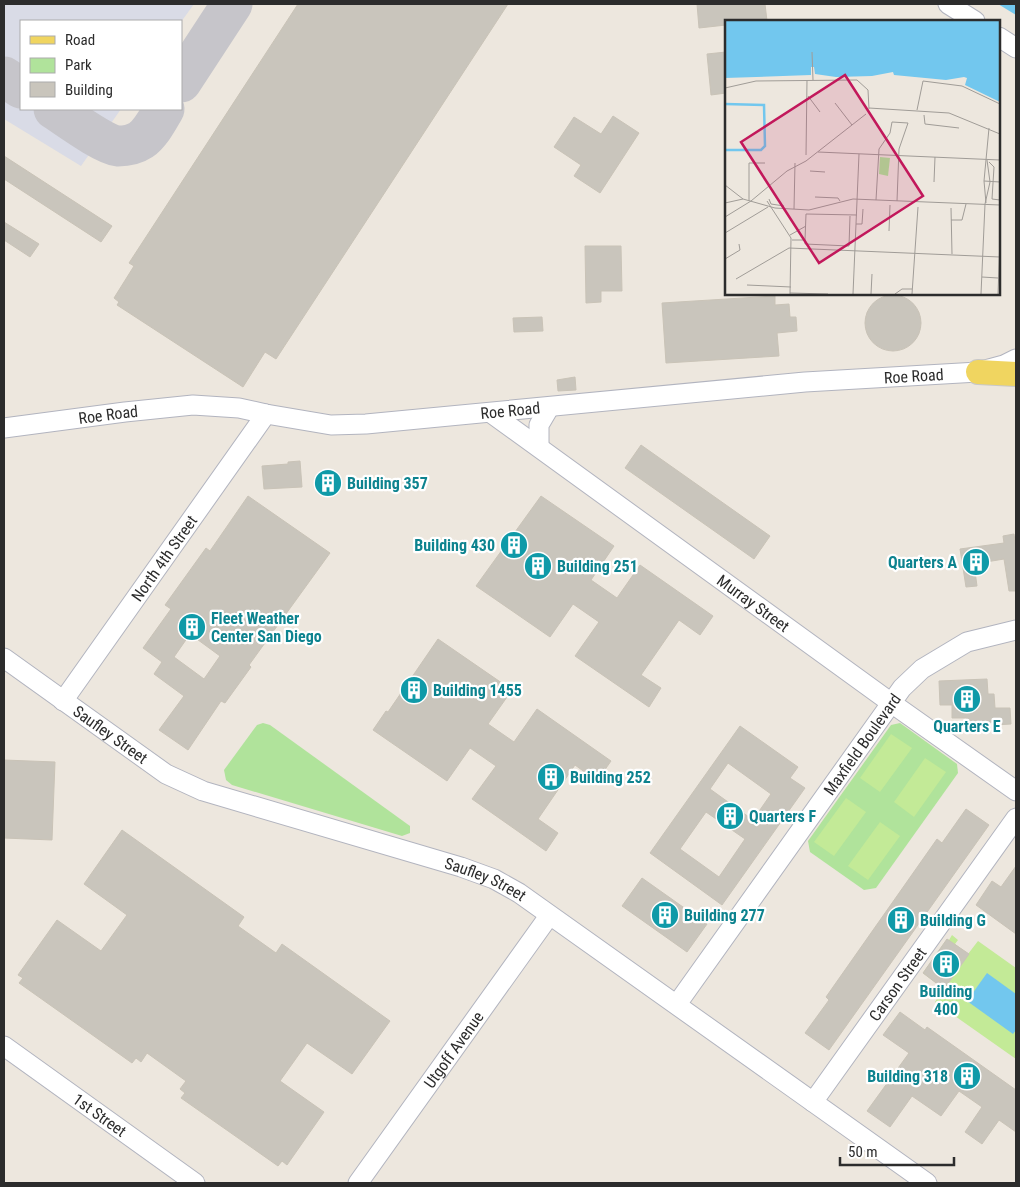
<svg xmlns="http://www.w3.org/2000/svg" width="1020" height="1187" font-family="'Roboto Condensed',sans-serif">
  <rect width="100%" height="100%" fill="#ede7de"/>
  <!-- airport -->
  <polygon fill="#d9dbe6" points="4,4 194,4 181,22 21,21 21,109 121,109 81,166 4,119"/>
  <!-- green -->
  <g fill="#b0e39b">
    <polygon points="263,723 270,725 410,826 410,833 402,836 232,785 226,780 224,770 257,725"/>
    <polygon points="900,723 957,764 958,773 876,888 864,890 810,852 808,841 891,725"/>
  </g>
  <!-- pitch -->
  <g fill="#c3ea97">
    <polygon points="891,734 912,748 880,792 860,778"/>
    <polygon points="925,758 946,772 914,817 894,802"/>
    <polygon points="846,798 866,812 834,856 814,842"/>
    <polygon points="880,822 900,836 868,880 848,866"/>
    <polygon points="952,935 958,940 955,944 968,954 978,941 1016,968 1016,1059 935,1002 944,989 923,973 947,939 949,940"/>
  </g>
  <!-- water -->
  <g fill="#72c7ee">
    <polygon points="998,4 1016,4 1016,15"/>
    <polygon points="987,973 1016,994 1016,1030 1013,1034 967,1001"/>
  </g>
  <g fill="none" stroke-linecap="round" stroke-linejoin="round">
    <!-- taxiway -->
    <g stroke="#c6c5ca" stroke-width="41">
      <polyline points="4,77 21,88"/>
      <polyline points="181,82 232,4"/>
      <path d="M 54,109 C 68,118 103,144 118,146 C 126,146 135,144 141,140 C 151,133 158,119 164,109"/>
    </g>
  </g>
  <!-- building -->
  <g fill="#c9c5bc" stroke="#c9c3b7" fill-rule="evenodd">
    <polygon points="298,4 508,4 276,359 265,352 243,387 117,305 119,302 114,298 134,266 129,263"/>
    <polygon points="697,4 765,4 767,21 726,21 726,25 699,28"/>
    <polygon points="726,52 726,93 711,95 707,54"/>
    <polygon points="613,116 639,133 600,193 574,176 581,165 554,147 574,117 601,134"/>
    <polygon points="4,156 112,226 101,242 4,179"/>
    <polygon points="4,222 39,244 30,257 4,240"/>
    <polygon points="585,246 621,246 622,291 601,291 601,302 586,303"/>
    <circle cx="893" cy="323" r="28"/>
    <polygon points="775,296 775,305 789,304 790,317 796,317 797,331 777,333 779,356 666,363 662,303"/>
    <polygon points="542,317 543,331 514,332 513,318"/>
    <polygon points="575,377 576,390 558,391 557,380"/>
    <polygon points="641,445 770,536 754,559 625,468"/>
    <polygon points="300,461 302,487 264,489 262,466 288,464 288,462"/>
    <polygon points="322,470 342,484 334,495 314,483"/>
    <path d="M 248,496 L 330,553 L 249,665 L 251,667 L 225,703 L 221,701 L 188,750 L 159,730 L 184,696 L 154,674 L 162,662 L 143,648 L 171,609 L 165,605 L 206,548 L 210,551 ZM 190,634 L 220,656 L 204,679 L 174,657 Z"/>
    <polygon points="541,496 614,546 591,580 617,598 640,565 713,616 700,635 679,620 641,675 661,688 649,707 575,656 599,622 573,604 550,637 476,586"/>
    <polygon points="1014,534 1016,547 1016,591 1009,591 1004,559 974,564 977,586 966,587 960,549 1004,543 1003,536"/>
    <polygon points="438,639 512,690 488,724 514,742 537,709 611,761 597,781 575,765 538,819 558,833 546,851 472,799 496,766 470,748 447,781 373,730 386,711 388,712"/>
    <polygon points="987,679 988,694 994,694 995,708 1010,708 1011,724 995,725 995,722 967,723 966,718 952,718 952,705 940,705 939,681"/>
    <path d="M 740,726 L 798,767 L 790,778 L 805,788 L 722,905 L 650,853 ZM 728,763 L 771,794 L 753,820 L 710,789 ZM 706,812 L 745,839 L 719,877 L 680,849 Z"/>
    <polygon points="4,760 55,762 52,840 4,838"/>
    <polygon points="966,809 989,825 829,1050 805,1033 829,1000 826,997 937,839 942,843"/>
    <polygon points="122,830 244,917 238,926 276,953 282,944 390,1021 352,1074 307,1043 280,1081 324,1112 287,1165 282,1161 278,1166 181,1098 185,1093 180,1089 186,1081 147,1053 141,1062 136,1058 132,1063 19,983 23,978 18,975 57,920 101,951 127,915 84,884"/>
    <polygon points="1016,866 1016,934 976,905 992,881 1001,887"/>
    <polygon points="642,878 707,924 687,952 622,906"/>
    <polygon points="947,939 969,954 944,989 923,973"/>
    <polygon points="900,1012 925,1030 927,1027 1016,1090 1016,1132 999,1120 982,1144 965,1132 982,1107 959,1091 941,1116 912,1096 890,1127 867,1111 909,1053 883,1035"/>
  </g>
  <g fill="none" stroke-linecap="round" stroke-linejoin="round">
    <defs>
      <g id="minor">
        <polyline points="948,4 975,21"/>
        <polyline points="999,37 1016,48"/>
        <path id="s1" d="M 491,413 L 890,702 L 1016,791"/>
        <path id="s2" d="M 4,428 L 125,412 L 193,405 L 239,408 L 266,414 L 331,425 L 366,424 L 805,382 L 978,372 L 1004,365 L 1016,359"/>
        <polyline points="539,446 539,425 549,408"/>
        <path id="s3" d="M 4,658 L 166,774 L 203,791 L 461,867 L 494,879 L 519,893 L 927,1183"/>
        <path id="s4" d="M 63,701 L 266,414"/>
        <path id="s5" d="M 677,1004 L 902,688 L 922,669 L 967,642 L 1016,630"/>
        <path id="s6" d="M 4,1046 L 195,1183"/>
        <path id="s7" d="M 813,1102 L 1016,818"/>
        <path id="s8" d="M 358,1183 L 549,916"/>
      </g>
      <polyline id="major" points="978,372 1016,374"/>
    </defs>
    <!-- minor casing -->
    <use href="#minor" stroke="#b2b4bf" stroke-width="21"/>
    <!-- major casing -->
    <use href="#major" stroke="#c8c8c8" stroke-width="26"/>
    <!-- minor -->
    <use href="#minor" stroke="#fff" stroke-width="19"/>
    <!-- major -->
    <use href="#major" stroke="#f0d560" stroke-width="24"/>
  </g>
  <!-- icons -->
  <defs>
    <symbol id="building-disc" viewBox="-11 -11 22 22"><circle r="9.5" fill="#0f9aa8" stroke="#fff"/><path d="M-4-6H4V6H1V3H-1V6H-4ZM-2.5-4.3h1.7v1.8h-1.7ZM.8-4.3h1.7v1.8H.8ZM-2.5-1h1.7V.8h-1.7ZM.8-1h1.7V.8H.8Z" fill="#fff"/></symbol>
  </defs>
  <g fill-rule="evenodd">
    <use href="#building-disc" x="312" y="467" width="32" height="32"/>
    <use href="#building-disc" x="498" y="529" width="32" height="32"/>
    <use href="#building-disc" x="960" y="546" width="32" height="32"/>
    <use href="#building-disc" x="522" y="550" width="32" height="32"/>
    <use href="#building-disc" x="176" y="611" width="32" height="32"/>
    <use href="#building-disc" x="398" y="674" width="32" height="32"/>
    <use href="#building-disc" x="951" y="683" width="32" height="32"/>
    <use href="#building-disc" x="535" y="761" width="32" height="32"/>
    <use href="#building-disc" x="714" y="800" width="32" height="32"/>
    <use href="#building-disc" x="649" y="899" width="32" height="32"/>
    <use href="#building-disc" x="885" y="904" width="32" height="32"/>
    <use href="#building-disc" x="930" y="948" width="32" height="32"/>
    <use href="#building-disc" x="951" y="1060" width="32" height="32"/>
  </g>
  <g text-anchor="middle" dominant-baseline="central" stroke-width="4.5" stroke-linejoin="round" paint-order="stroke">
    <!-- street labels -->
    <g font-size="16" fill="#2c2c2c" stroke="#fff">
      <text stroke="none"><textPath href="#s2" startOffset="915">Roe Road</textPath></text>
      <text stroke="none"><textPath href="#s2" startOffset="510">Roe Road</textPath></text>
      <text stroke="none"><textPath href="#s2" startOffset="105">Roe Road</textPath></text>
      <text stroke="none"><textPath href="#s4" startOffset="175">North 4th Street</textPath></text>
      <text stroke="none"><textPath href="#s1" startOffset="324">Murray Street</textPath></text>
      <text stroke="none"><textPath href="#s3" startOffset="131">Saufley Street</textPath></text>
      <text stroke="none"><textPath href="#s5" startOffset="319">Maxfield Boulevard</textPath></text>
      <text stroke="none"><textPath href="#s3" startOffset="536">Saufley Street</textPath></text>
      <text stroke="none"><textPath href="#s7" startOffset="145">Carson Street</textPath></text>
      <text stroke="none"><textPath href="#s8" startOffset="164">Utgoff Avenue</textPath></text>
      <text stroke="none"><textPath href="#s6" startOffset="118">1st Street</textPath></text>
    </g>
    <!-- culture labels -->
    <g font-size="16" font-weight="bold" fill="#0d838f" stroke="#fff" text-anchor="start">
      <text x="347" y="483">Building 357</text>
      <text x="495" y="545" text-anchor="end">Building 430</text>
      <text x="957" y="562" text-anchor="end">Quarters A</text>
      <text x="557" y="566">Building 251</text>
      <text x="211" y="618">Fleet Weather<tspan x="211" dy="18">Center San Diego</tspan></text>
      <text x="433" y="690">Building 1455</text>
      <text x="967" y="726" text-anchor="middle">Quarters E</text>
      <text x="570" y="777">Building 252</text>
      <text x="749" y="816">Quarters F</text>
      <text x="684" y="915">Building 277</text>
      <text x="920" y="920">Building G</text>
      <text x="946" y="991" text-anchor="middle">Building<tspan x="946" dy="18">400</tspan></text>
      <text x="948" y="1076" text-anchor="end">Building 318</text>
    </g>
  </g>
  <!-- overview -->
  <g transform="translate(725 20)">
    <rect width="275" height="275" fill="#ede7de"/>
    <path d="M 155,137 L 165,138 L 163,156 L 154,154 Z" fill="#b0e39b"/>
    <path d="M 0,1 L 275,1 L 275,82 L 240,65 L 242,58 L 239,57 L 221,60 L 169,55 L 168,52 L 147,56 L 111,57 L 90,54 L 89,47 L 86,47 L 86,55 L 0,58 Z" fill="#72c7ee"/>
    <path fill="none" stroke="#72c7ee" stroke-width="2.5" d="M 0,84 L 39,85 L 40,126 L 36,130 L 0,130"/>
    <path fill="none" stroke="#a09c97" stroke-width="1" d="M 87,32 L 88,60M 0,68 L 31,61 L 132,60 L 143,70 L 144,89M 83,76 L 95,92M 110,83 L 127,105M 144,88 L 224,93 L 275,114M 192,90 L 198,61 L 237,66 L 275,84M 199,95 L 200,104 L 234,108M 93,132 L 275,140M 81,135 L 82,60M 264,142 L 269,147 L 267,179 L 275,180M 85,151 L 100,152M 259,161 L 275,162M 209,162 L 210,137M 0,165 L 18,179 L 50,188 L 84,190 L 128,179 L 275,185M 90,177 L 113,178 L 115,181M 44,179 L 46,184 L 59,186M 151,180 L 154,129 L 165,113 L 167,102 L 183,103 L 174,129 L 172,181M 24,181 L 24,143 L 40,143M 42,181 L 66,218 L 65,274M 0,183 L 18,179M 261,183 L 259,161 L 264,108M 226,188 L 227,234M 69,189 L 70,143M 0,197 L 26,181 L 62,151 L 81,141 L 141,94M 226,200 L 237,200 L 241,184M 131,204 L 137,204 L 138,189M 164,211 L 165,185M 0,213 L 43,187M 65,215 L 81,206M 67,220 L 80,220 L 80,224 L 124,226 L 125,196M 80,220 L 81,194 L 132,195M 0,239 L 15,230 L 14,224M 257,257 L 273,258M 11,259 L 64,228 L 275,237M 22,265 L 66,267M 65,273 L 103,274M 128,274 L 134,134M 146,274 L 147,254M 170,274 L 177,269 L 187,269M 187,274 L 193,187M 256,274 L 260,184 L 265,162 L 262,140M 273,274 L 275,218"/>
    <path fill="#c2185b" fill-opacity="0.15" stroke="#c2185b" stroke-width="2.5" d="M 120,55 L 198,176 L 94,243 L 16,122 Z"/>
    <rect width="275" height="275" fill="none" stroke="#2c2c2c" stroke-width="2.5"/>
  </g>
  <!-- border -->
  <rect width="1020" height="1187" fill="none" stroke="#2c2c2c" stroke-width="10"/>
  <!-- legend -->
  <rect x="20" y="20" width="162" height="90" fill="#ffffff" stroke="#ababab"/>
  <rect x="30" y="36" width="25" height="8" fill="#f0d560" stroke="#ababab"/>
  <text x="65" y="45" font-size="15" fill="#2c2c2c">Road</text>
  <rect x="30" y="58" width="25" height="15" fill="#b0e39b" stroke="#ababab"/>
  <text x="65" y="70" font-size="15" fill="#2c2c2c">Park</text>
  <rect x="30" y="82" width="25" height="15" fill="#c9c5bc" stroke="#ababab"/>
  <text x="65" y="95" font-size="15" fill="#2c2c2c">Building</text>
  <!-- scale -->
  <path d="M840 1157v8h114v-8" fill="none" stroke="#2c2c2c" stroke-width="2.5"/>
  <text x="848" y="1157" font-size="15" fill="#2c2c2c" stroke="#ffffff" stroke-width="4" paint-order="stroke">50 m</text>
</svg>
